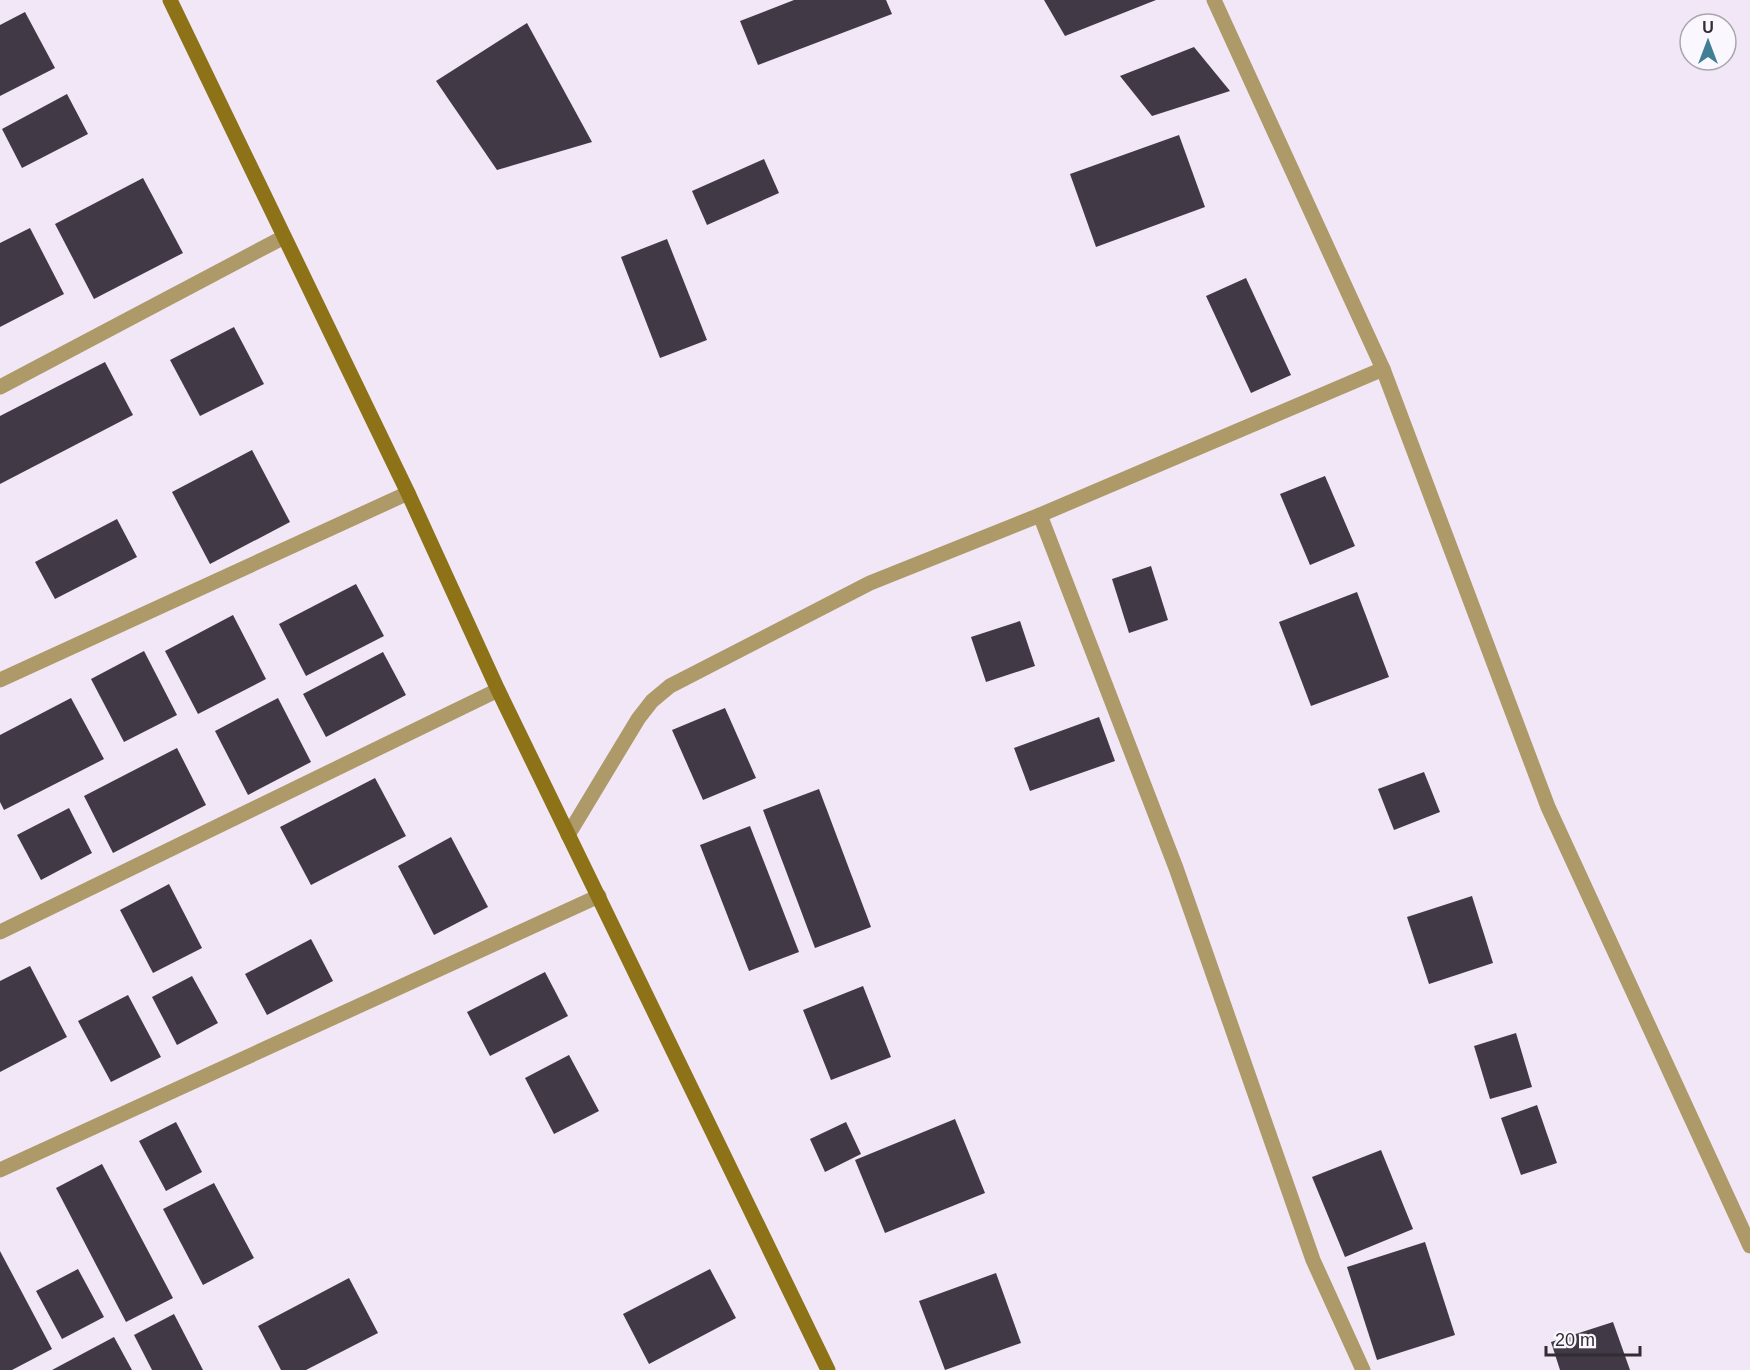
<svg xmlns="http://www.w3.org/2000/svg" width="1750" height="1370" font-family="Helvetica,sans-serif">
  <rect width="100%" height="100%" fill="#f1e7f7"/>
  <!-- building -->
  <g fill="#413945">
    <polygon points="794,0 886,0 892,14 758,65 740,21"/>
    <polygon points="1044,0 1156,0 1065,36"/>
    <polygon points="25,12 55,68 0,96 0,25"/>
    <polygon points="527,23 592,142 497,170 436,81"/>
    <polygon points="1194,47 1230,91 1152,116 1120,76"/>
    <polygon points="67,94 88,134 22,168 2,129"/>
    <polygon points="1179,135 1205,207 1096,247 1070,174"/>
    <polygon points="764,159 779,193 707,225 692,191"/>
    <polygon points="143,178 183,253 94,299 55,224"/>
    <polygon points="30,228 64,294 0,327 0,243"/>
    <polygon points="667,239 707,340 660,358 621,257"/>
    <polygon points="1246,278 1291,375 1251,393 1206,296"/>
    <polygon points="234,327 264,384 200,416 170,360"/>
    <polygon points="105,362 133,415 0,484 0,416"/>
    <polygon points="252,450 290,522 210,564 172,492"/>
    <polygon points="1325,476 1355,546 1310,565 1280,494"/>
    <polygon points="117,519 137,557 55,599 35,562"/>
    <polygon points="1151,566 1168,620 1129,633 1112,579"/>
    <polygon points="356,584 384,636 306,676 279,624"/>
    <polygon points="1357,592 1389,677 1311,706 1279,622"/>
    <polygon points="233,615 266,679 198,714 165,651"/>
    <polygon points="1020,621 1035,666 986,682 971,637"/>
    <polygon points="144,651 177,715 124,742 91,679"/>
    <polygon points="383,652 406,695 326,737 303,694"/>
    <polygon points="71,698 104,759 4,810 0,802 0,735"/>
    <polygon points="278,698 311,762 248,795 215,731"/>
    <polygon points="725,708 756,778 703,800 672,730"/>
    <polygon points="1099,717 1115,761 1030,791 1014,748"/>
    <polygon points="177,748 206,805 113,853 84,796"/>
    <polygon points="1424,772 1440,812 1394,830 1378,789"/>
    <polygon points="375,778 406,836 311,885 280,827"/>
    <polygon points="819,789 871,927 815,948 763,810"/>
    <polygon points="69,808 92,853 41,880 17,835"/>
    <polygon points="750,826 799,952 749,971 700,845"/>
    <polygon points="451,837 488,907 434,935 398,866"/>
    <polygon points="169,884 202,948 153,973 120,910"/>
    <polygon points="1472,896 1493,963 1429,984 1407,917"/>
    <polygon points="311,939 333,981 267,1015 245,974"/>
    <polygon points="30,966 67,1037 0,1072 0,981"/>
    <polygon points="545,972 568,1016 490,1056 467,1012"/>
    <polygon points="192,976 218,1023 177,1045 152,997"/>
    <polygon points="863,986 891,1057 831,1080 803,1010"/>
    <polygon points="128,995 161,1057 111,1082 78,1021"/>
    <polygon points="1516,1033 1532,1087 1490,1099 1474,1046"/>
    <polygon points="569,1055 599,1111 554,1134 525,1078"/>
    <polygon points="1537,1105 1557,1163 1521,1175 1501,1118"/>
    <polygon points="955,1119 985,1193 885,1233 855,1160"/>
    <polygon points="176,1122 202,1172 166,1191 139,1141"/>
    <polygon points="846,1122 861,1154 825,1172 810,1139"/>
    <polygon points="1381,1150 1413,1229 1345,1257 1312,1177"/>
    <polygon points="102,1164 173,1298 126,1322 56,1188"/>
    <polygon points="214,1183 254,1258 203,1285 163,1209"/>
    <polygon points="1425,1242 1455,1335 1377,1360 1347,1267"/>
    <polygon points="0,1251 52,1349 12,1370 0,1370"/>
    <polygon points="78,1269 104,1317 62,1339 36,1291"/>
    <polygon points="710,1269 736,1318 649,1364 623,1314"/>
    <polygon points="996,1273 1021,1343 945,1370 919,1301"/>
    <polygon points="349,1278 378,1333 306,1370 281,1370 258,1326"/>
    <polygon points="174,1314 203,1370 152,1370 134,1335"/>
    <polygon points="1613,1322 1630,1370 1560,1370 1551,1342"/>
    <polygon points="114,1337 132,1370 52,1370"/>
  </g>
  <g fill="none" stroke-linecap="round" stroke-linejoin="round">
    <!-- street -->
    <g stroke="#ad9a68" stroke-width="15">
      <polyline points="1214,0 1383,369 1548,807 1750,1246"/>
      <polyline points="0,387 284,237"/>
      <polyline points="1040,515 1176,868 1313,1260 1363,1370"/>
      <polyline points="0,680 408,493"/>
      <polyline points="568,835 638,719 652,701 670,686 870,583 1040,515 1383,369"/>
      <polyline points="0,932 498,690"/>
      <polyline points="0,1170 599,896"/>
    </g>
    <!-- secondary -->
    <polyline stroke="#8e7217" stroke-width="15" points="170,0 408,493 498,690 828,1370"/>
  </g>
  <!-- north arrow -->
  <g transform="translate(1708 42)"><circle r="28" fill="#fbf7fe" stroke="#aaa6ad" stroke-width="1.5"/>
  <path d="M0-4.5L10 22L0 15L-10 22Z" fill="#407e94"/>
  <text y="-9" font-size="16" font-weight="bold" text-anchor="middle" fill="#312d33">U</text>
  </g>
  <!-- scale -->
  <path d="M1546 1346v9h94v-9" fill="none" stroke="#312d33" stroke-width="3"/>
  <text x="1555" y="1346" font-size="18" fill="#312d33" stroke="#fbf7fe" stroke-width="4.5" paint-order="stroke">20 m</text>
</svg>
